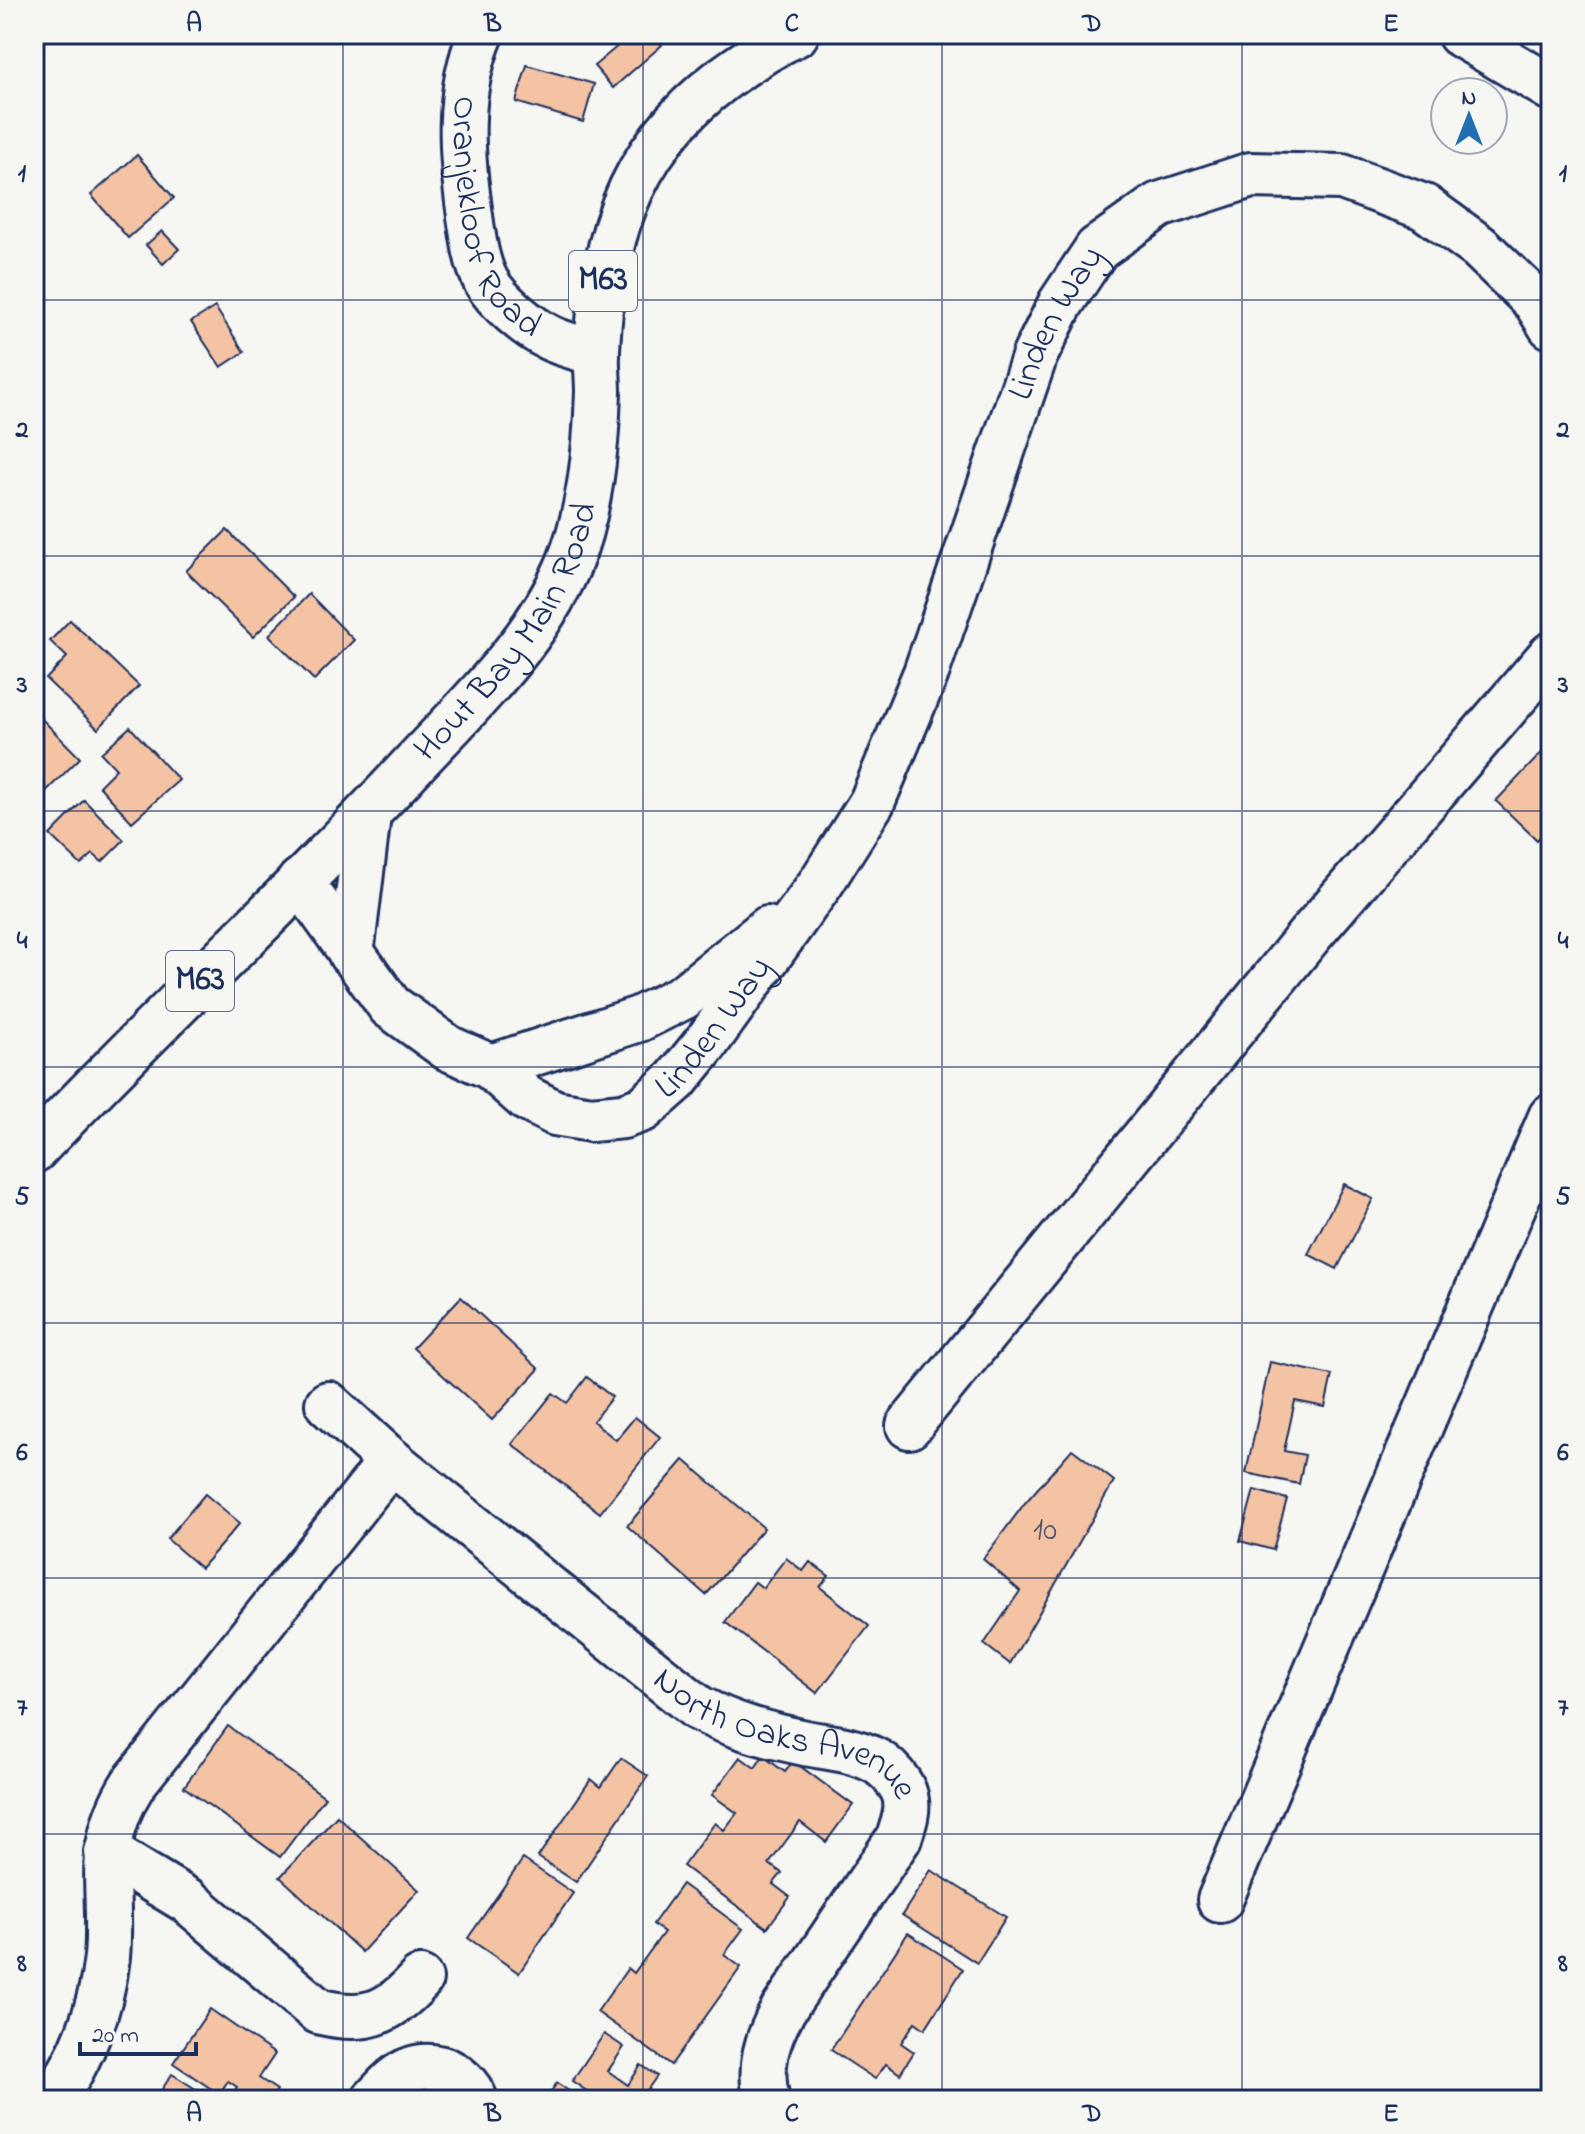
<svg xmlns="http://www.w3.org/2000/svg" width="1585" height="2134" font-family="'Indie Flower',sans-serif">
  <rect width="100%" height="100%" fill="#f6f6f2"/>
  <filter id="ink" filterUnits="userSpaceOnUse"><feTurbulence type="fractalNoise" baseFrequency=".0125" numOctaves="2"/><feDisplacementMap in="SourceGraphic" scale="16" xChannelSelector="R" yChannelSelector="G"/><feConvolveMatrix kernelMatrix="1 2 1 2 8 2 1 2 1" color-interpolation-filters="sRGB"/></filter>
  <g filter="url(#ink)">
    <!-- building -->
    <g fill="#f4c3a4" stroke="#1b2f5e" stroke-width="2">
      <polygon points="632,34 652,34 662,45 613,88 594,66"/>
      <polygon points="527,65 594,84 583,122 516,102"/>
      <polygon points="137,155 174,198 128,238 91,195"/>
      <polygon points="162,231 179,249 163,264 146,245"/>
      <polygon points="215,307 244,352 221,367 191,322"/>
      <polygon points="227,530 294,597 253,637 186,571"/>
      <polygon points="309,594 354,640 314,680 269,635"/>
      <polygon points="70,620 139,686 98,729 46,679 67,657 50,641"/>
      <polygon points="34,711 80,758 34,803"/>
      <polygon points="130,727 179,780 132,822 99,786 116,769 101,753"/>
      <polygon points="1551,743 1551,825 1537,840 1496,801"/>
      <polygon points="84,800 124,840 102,862 93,854 81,865 50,835"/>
      <polygon points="1344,1184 1373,1199 1337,1269 1308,1254"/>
      <polygon points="461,1297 539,1369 492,1420 413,1348"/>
      <polygon points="1270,1362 1332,1375 1325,1407 1295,1401 1284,1451 1305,1455 1299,1484 1246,1473"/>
      <polygon points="587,1377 612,1397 593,1421 616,1440 635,1417 660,1437 600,1513 512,1444 553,1393 567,1403"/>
      <polygon points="1072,1449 1114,1481 1010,1664 984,1644 1020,1591 983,1559 1025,1503"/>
      <polygon points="684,1460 764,1528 706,1595 627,1526"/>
      <polygon points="1254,1490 1287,1499 1273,1550 1240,1541"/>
      <polygon points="205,1494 240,1523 201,1568 167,1539"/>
      <polygon points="786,1558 803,1571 810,1562 829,1576 820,1587 869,1626 817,1693 725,1622 755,1582 763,1588"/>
      <polygon points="228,1726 325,1797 280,1857 184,1787"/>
      <polygon points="763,1756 785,1772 793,1761 853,1805 826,1842 800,1822 769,1864 782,1873 773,1884 790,1897 767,1928 683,1866 715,1823 724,1830 737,1813 712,1795 740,1757 755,1768"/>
      <polygon points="621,1758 648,1776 576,1882 538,1857 591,1779 601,1787"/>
      <polygon points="337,1816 419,1890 362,1952 280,1877"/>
      <polygon points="523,1859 573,1893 519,1973 468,1938"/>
      <polygon points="931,1870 1006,1917 977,1963 902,1915"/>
      <polygon points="682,1884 743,1929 724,1955 741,1967 671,2065 597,2012 628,1968 634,1973 664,1932 653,1924"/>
      <polygon points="908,1933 963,1969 925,2029 915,2022 901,2043 914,2052 900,2074 886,2064 875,2079 831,2050"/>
      <polygon points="210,2009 275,2054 259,2078 277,2090 271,2100 228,2100 237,2087 228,2081 219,2094 173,2063"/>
      <polygon points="604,2034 624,2047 608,2071 628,2085 641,2065 657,2076 640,2100 600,2100 572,2081"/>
      <polygon points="172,2074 213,2100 155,2100"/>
      <polygon points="557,2083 582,2100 545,2100"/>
    </g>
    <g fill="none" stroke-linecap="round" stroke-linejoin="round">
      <defs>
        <g id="minor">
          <path id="s1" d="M 481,34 C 456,93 461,154 470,216 C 473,237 476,262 486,281 C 497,301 529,328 550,338 C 564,345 581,348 597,354"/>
          <path id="s2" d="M 300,881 L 390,1006 L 448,1048 L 491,1067 L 526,1098 L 555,1113 L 591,1119 L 623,1116 L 643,1109 L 676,1080 L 706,1043 L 821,883 L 872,802 L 926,673 L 1035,355 L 1061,303 L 1097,249 L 1159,205 L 1251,175 L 1342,177 L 1424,207 L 1479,247 L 1536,302 L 1551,326"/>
          <polyline points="491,1067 639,1019 683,997 768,929"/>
          <path id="s3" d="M 328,1404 L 391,1461 L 698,1708 C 732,1726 768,1735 805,1743 C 827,1747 852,1749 872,1759 C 886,1765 905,1785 906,1801 C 908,1814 902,1827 899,1838 L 783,2010 C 767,2039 758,2067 767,2100"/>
          <polyline points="909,1426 1309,936 1551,655"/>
          <path d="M 107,1852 L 188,1901 L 318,2011 C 364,2023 388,2015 420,1979"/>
          <polyline points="1220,1900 1551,1117"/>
          <path d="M 53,2100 C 83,2056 101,2011 107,1957 C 113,1888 93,1848 133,1784 L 391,1461"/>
          <path d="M 374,2100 C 383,2091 391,2080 402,2074 C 429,2057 463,2071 475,2100"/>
        </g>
        <g id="major">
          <polyline points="1460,34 1551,88"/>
          <polyline points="351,954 368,815"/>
          <path id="s4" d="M 34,1150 C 158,1019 290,898 412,766 C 469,705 534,645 568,566 C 590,513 596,450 598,392 C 598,378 596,364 597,350 C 603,227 635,137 741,66 C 759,54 776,43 796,34"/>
        </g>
      </defs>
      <!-- minor casing -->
      <use href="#minor" stroke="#1b2f5e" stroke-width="50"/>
      <!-- major casing -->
      <use href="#major" stroke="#1b2f5e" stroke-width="50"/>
      <!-- minor -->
      <use href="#minor" stroke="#f6f6f2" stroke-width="44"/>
      <!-- major -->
      <use href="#major" stroke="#f6f6f2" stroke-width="44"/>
    </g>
  </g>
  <!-- grid -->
  <path fill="none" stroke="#1b2f5e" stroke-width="2" stroke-opacity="0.55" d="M 343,34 L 343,2100M 643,34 L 643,2100M 942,34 L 942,2100M 1242,34 L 1242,2100M 34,300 L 1551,300M 34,556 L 1551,556M 34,811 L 1551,811M 34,1067 L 1551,1067M 34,1323 L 1551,1323M 34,1578 L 1551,1578M 34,1834 L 1551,1834"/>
  <g text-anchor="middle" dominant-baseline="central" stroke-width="6" stroke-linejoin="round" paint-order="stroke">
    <!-- number labels -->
    <g font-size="32" fill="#515470">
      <text x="1045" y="1531">10</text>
    </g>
    <!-- shield labels -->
    <g fill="#f6f6f2" stroke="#5d6b8a" stroke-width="2">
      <rect x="569" y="251" width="68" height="60" rx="6"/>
      <rect x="166" y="951" width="68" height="60" rx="6"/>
    </g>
    <g font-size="34" font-weight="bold" fill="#1b2f5e">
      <text x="603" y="281">M63</text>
      <text x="200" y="981">M63</text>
    </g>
    <!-- street labels -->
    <g font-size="36" fill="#1b2f5e" stroke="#f6f6f2">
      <text stroke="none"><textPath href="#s1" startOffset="194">Oranjekloof Road</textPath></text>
      <text stroke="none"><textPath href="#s2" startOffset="1340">Linden Way</textPath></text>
      <text stroke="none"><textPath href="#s4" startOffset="706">Hout Bay Main Road</textPath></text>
      <text stroke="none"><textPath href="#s2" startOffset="550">Linden Way</textPath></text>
      <text stroke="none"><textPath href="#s3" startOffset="570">North Oaks Avenue</textPath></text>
    </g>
  </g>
  <!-- margin -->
  <rect width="1585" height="2134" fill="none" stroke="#f6f6f2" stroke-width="88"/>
  <!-- north arrow -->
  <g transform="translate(1469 116)"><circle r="38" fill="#f6f6f2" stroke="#9ea6b7" stroke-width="2"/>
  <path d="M0-6L14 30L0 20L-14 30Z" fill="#1f6fb2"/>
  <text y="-12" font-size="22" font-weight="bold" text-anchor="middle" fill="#1b2f5e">N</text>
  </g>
  <!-- scale -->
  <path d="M80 2042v12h116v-12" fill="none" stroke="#1b2f5e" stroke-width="4"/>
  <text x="92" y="2042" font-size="24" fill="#1b2f5e" stroke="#f6f6f2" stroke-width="6" paint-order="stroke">20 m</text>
  <rect x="44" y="44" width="1497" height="2046" fill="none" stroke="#1b2f5e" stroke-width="3"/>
  <g font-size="26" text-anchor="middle" font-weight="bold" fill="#1b2f5e">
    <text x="194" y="31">A</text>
    <text x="493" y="31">B</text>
    <text x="792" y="31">C</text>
    <text x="1092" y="31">D</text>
    <text x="1391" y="31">E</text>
    <text x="22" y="181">1</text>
    <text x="1563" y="181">1</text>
    <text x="22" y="437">2</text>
    <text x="1563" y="437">2</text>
    <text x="22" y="692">3</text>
    <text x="1563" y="692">3</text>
    <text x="22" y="948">4</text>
    <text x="1563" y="948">4</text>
    <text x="22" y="1204">5</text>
    <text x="1563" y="1204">5</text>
    <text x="22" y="1460">6</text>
    <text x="1563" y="1460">6</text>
    <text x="22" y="1715">7</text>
    <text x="1563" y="1715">7</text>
    <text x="22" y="1971">8</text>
    <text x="1563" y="1971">8</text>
    <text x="194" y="2121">A</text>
    <text x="493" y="2121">B</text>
    <text x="792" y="2121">C</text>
    <text x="1092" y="2121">D</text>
    <text x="1391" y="2121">E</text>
  </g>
</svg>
